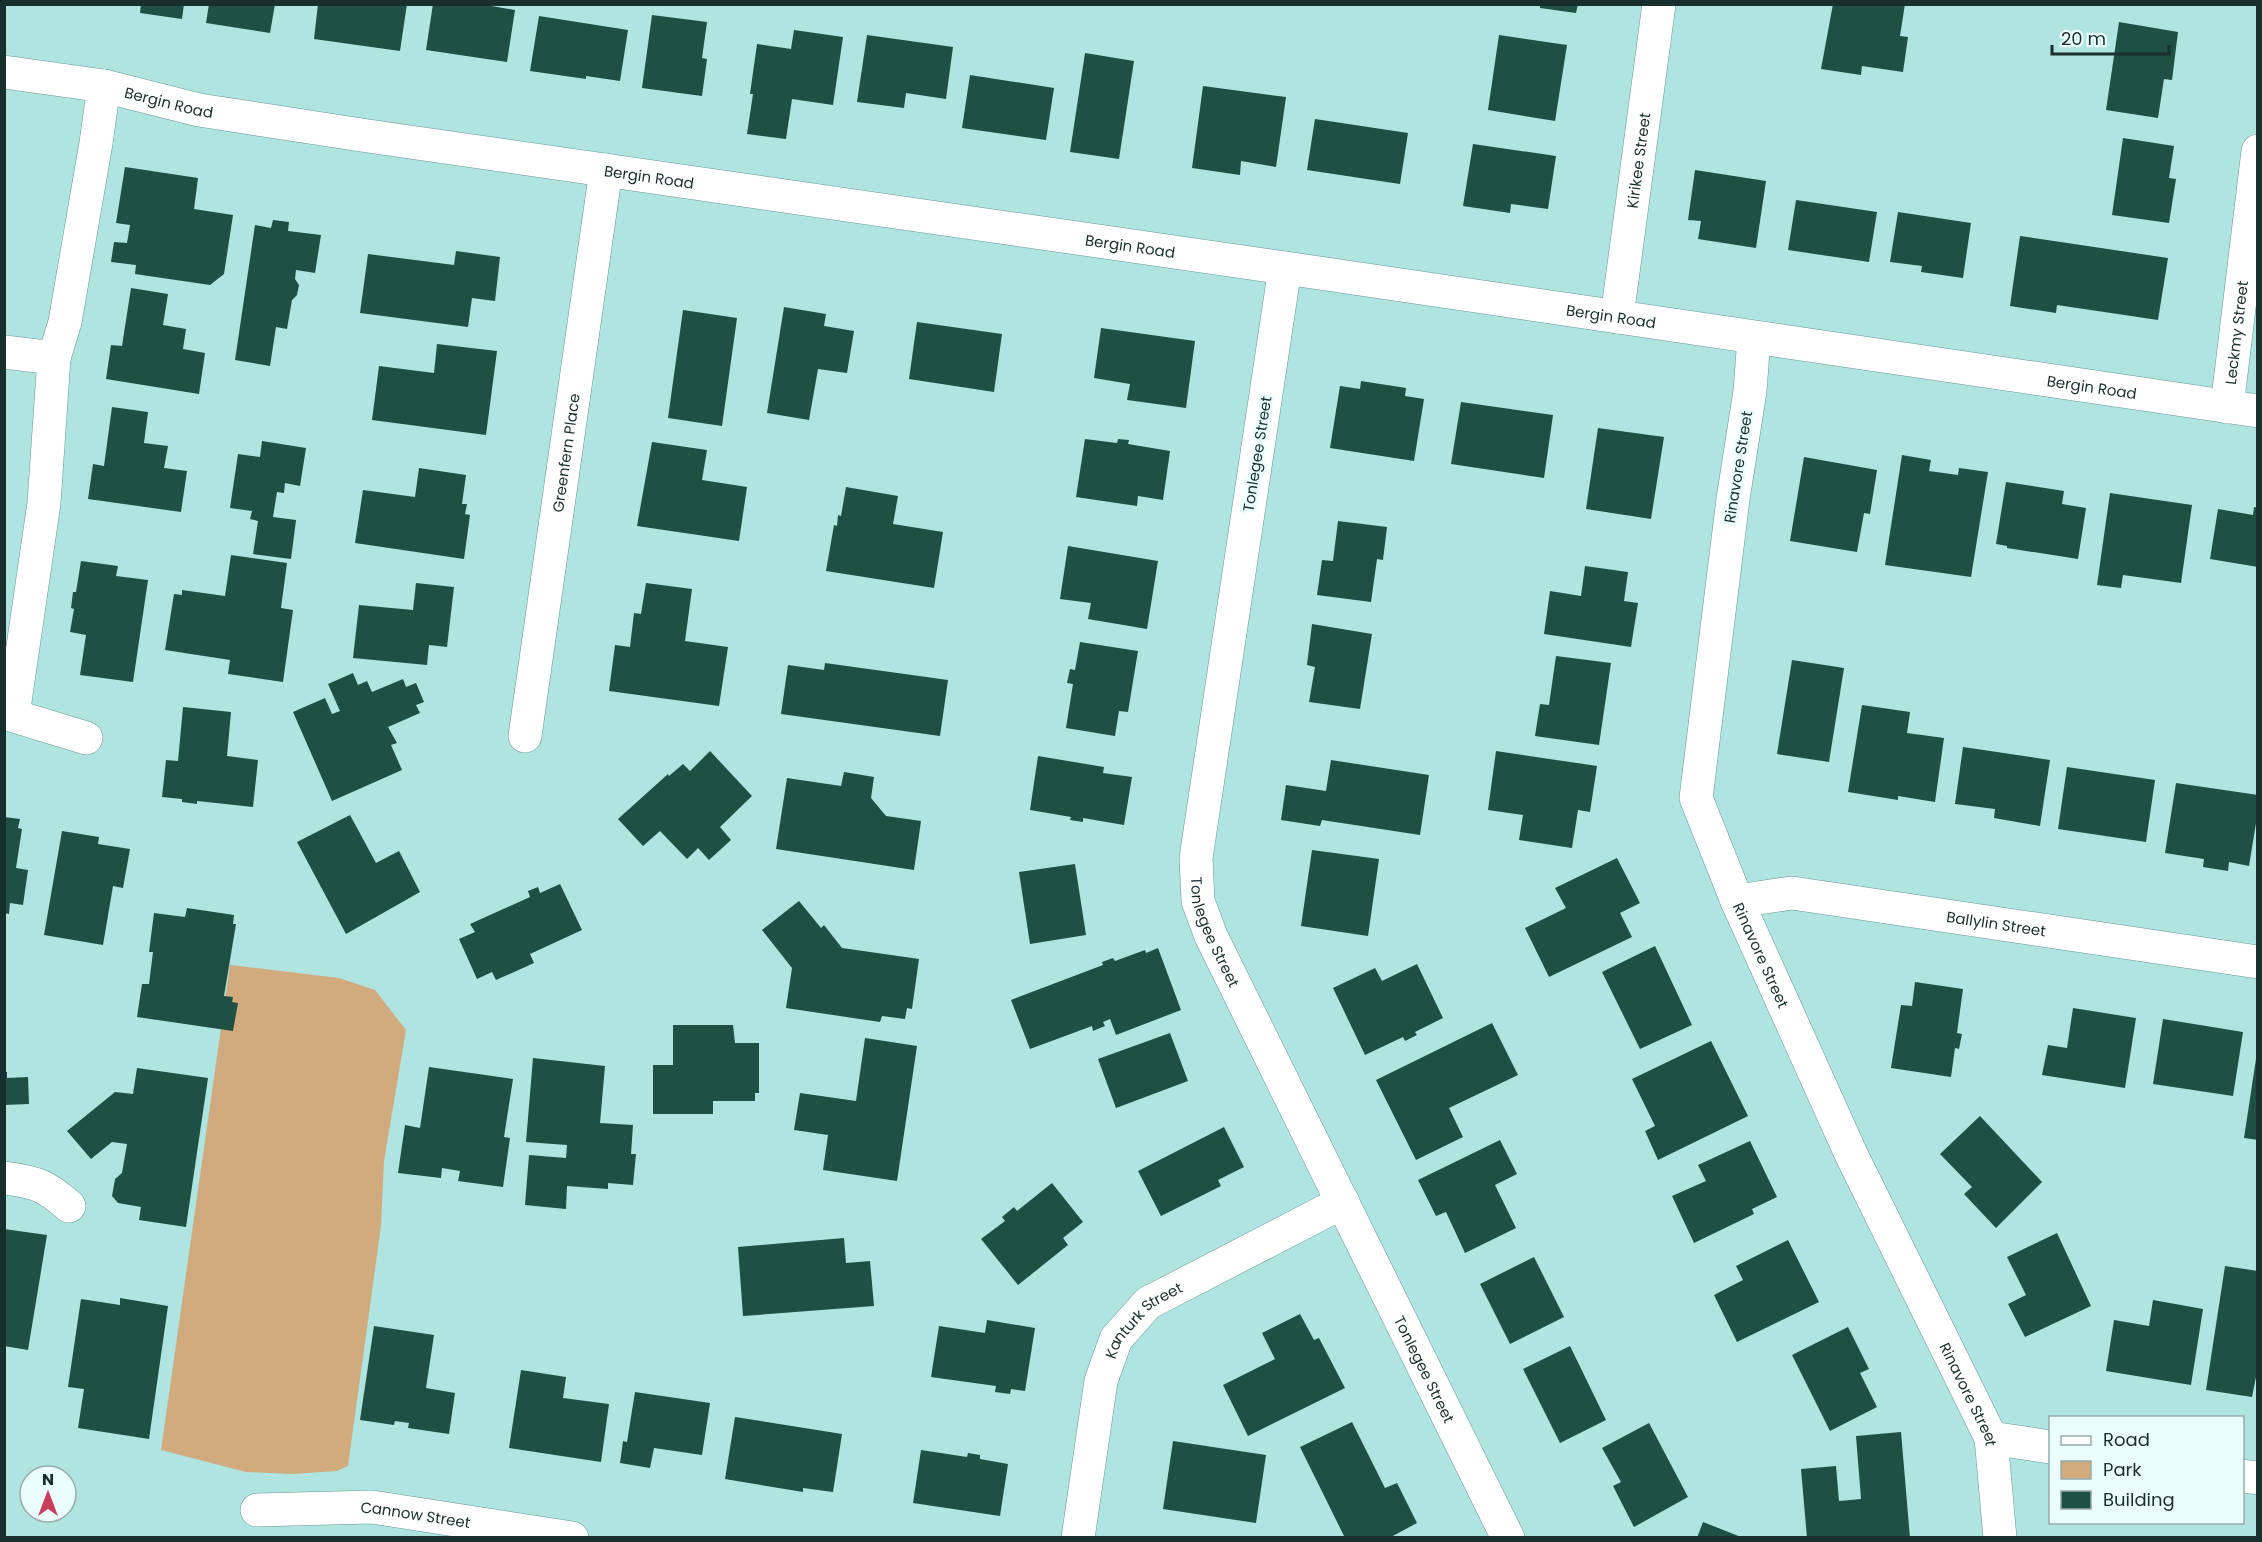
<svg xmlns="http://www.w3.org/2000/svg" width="2262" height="1542" font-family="Poppins,sans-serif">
  <rect width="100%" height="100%" fill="#afe4e1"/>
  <!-- green -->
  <polygon fill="#d1ab7e" points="230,965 339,978 375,990 406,1030 384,1161 381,1226 348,1466 337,1471 292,1474 246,1472 161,1450"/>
  <!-- building -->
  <g fill="#1e5143">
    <polygon points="141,4 184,4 182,19 140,13"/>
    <polygon points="209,4 275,4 270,33 206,23"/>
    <polygon points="318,4 407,4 400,51 314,39"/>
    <polygon points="433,4 480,4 515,10 507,62 426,50"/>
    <polygon points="1540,4 1578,4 1576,13 1540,8"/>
    <polygon points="1833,4 1905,4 1900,36 1908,37 1903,72 1862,66 1861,75 1821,69"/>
    <polygon points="652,15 707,22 702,58 707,59 702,96 642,88"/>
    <polygon points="539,16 628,30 620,81 586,76 586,79 530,71"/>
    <polygon points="2119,22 2178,32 2172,80 2164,79 2158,118 2106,110"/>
    <polygon points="794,30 843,37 833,105 792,99 786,139 747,134 753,94 750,94 757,44 791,49"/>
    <polygon points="867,35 953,47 946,99 906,93 904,108 857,102"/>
    <polygon points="1499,35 1567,45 1555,121 1488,110"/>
    <polygon points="1085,53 1134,61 1119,159 1070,152"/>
    <polygon points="970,75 1054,88 1046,140 962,128"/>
    <polygon points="1203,86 1286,97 1276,167 1241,161 1240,175 1192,168"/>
    <polygon points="1315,119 1408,133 1400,184 1307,170"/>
    <polygon points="2123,138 2174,146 2169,178 2176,179 2169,223 2112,215"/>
    <polygon points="1473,144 1556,156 1548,209 1511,204 1510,213 1463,206"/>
    <polygon points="125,167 198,178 194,209 233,215 224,274 210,285 135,274 136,265 111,262 114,242 127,243 130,225 116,223"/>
    <polygon points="1695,170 1766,181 1756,248 1698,239 1701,221 1688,220"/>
    <polygon points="1796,200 1877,212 1869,262 1788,250"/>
    <polygon points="1898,212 1971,223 1963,278 1921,272 1922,266 1890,262"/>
    <polygon points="273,220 289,222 288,231 321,235 315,273 296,270 295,279 299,285 297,295 292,300 287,329 276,327 270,366 235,360 255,225 271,228"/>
    <polygon points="2020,236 2168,258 2158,320 2057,305 2056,313 2010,306"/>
    <polygon points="456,251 500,257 495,301 472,298 468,327 360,313 368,254 454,265"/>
    <polygon points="131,288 168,294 163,325 186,329 183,349 205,353 199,394 106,379 111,345 122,346"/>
    <polygon points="784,307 826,314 824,326 854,331 847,373 818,369 809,420 767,413"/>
    <polygon points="683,310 737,318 722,426 668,418"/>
    <polygon points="917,322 1002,334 994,392 909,379"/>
    <polygon points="1101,328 1195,341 1186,408 1127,400 1130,384 1094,378"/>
    <polygon points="437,344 497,351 486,435 372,420 379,366 434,373"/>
    <polygon points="1361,381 1406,388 1405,396 1424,399 1414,461 1330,448 1340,386 1360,389"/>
    <polygon points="1461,402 1553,415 1544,478 1451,464"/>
    <polygon points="112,407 148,412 144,443 168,446 164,468 187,471 181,512 88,499 93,464 104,466"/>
    <polygon points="1598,428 1664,437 1651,519 1586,509"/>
    <polygon points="1085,439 1117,443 1118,439 1129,440 1128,444 1170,451 1163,500 1138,496 1137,506 1076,497"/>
    <polygon points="262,441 306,448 300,486 285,483 284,493 277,492 273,517 296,520 291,559 253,554 258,521 250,519 252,511 230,508 238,454 260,457"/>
    <polygon points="652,442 707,450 702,480 747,487 739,541 637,526"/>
    <polygon points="1902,455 1931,460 1929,471 1958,475 1959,468 1988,472 1971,577 1885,565"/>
    <polygon points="1804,457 1877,470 1870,514 1864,513 1857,552 1790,541"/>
    <polygon points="419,468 466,475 462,504 467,504 465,514 470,515 464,559 355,543 363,490 415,497"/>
    <polygon points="2006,482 2064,491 2062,504 2086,508 2078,559 2007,548 2007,546 1996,544"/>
    <polygon points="846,487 898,496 893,524 943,532 934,588 826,571 834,525 837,526 838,515 841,516"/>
    <polygon points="2110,493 2192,505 2181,583 2123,575 2121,588 2097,585"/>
    <polygon points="2254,507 2258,508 2258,567 2210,559 2218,509 2253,515"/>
    <polygon points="1338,521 1387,527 1383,560 1377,559 1371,602 1317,595 1322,560 1333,561"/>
    <polygon points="1068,546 1158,561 1147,629 1088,619 1091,603 1060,599"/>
    <polygon points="231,555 287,563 281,608 293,610 283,682 228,674 230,660 165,650 174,594 182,595 182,590 225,596"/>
    <polygon points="81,561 118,566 116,576 148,580 133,682 80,675 86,635 70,632 74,609 71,608 73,592 76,592"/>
    <polygon points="1585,566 1628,572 1624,601 1638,603 1631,647 1544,634 1550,591 1581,596"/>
    <polygon points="416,583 454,587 447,647 429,645 427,665 353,658 359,605 413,610"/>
    <polygon points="646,583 692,589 685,641 728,647 719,706 609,691 615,645 630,647 634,613 641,614"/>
    <polygon points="1312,624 1372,634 1360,709 1309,702 1315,667 1307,665"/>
    <polygon points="1080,642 1138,651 1128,712 1119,711 1115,736 1066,728 1073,684 1067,683 1070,669 1075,670"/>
    <polygon points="1556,656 1611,663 1599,745 1535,736 1540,704 1549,705"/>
    <polygon points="1792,660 1844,668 1829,762 1777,754"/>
    <polygon points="825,663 948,680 940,736 781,714 788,665 824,670"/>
    <polygon points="353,673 358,685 367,681 372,692 403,679 406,687 416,683 424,702 416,705 420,713 388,727 397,743 391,745 402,770 332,801 293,712 325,698 332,714 340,711 328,684"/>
    <polygon points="1862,705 1910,712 1907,733 1944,738 1935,802 1898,796 1898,800 1848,792"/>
    <polygon points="183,707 231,712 227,756 258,760 253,807 197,801 197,804 182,802 182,799 162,797 166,760 178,761"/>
    <polygon points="1963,747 2050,760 2040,826 1994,818 1995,809 1955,804"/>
    <polygon points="710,751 752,796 720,827 731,840 709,860 698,848 687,859 660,831 643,846 618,819 668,774 669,776 683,764 690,771"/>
    <polygon points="1496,751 1597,766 1590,812 1578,810 1572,848 1519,840 1523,815 1488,810"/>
    <polygon points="1038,756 1104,767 1103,773 1132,777 1124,825 1083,818 1083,822 1070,820 1071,817 1030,810"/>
    <polygon points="1331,760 1429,775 1420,835 1322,820 1320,826 1281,820 1286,785 1326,791"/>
    <polygon points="2067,767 2155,780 2146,842 2058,829"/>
    <polygon points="844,772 874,777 871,798 886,816 921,821 914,870 776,849 787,778 841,786"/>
    <polygon points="2176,783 2258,795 2258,811 2249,866 2229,862 2228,871 2203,867 2204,859 2165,853"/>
    <polygon points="350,815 376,863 399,851 420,892 346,934 297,842"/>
    <polygon points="4,817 20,819 18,828 22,829 16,868 28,870 23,905 10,903 9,914 4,913"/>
    <polygon points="62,831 99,837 98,844 130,849 123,888 113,886 103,945 44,935"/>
    <polygon points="1312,850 1379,859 1368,936 1301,926"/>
    <polygon points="1617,858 1640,903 1620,913 1632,937 1549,977 1525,928 1566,908 1555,888"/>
    <polygon points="1075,864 1086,935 1030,944 1019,872"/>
    <polygon points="560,884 582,930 530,954 534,963 496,980 492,972 477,979 459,939 475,932 470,924 530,897 528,891 538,887 540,893"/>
    <polygon points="799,901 821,928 824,925 842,948 919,959 912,1009 907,1008 905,1019 882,1016 880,1022 786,1008 792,968 762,930"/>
    <polygon points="187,908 234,915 233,924 236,924 224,996 233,997 232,1002 238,1003 233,1031 137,1017 142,984 149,984 153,952 149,952 154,913 185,917"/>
    <polygon points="1655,946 1692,1025 1640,1049 1602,972"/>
    <polygon points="1158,948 1181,1010 1116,1035 1110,1019 1103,1022 1105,1026 1093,1031 1092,1026 1030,1049 1011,1000 1103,965 1102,962 1113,958 1115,961 1145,950 1146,953"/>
    <polygon points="1417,964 1443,1018 1415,1032 1417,1035 1405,1041 1403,1037 1365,1055 1333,988 1375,968 1382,981"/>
    <polygon points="1915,982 1963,989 1957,1033 1962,1034 1959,1049 1955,1048 1951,1077 1891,1068 1901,1005 1912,1006"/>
    <polygon points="2073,1008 2136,1018 2125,1088 2042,1075 2048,1045 2067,1048"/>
    <polygon points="2163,1019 2243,1032 2233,1096 2153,1084"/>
    <polygon points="1492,1023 1518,1075 1449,1108 1463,1137 1416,1160 1376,1080"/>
    <polygon points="673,1025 733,1025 735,1043 759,1043 759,1093 755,1093 755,1101 713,1101 713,1114 653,1114 653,1065 673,1065"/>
    <polygon points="1170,1033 1188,1081 1116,1108 1098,1059"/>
    <polygon points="865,1038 917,1046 897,1181 823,1170 828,1135 794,1130 800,1093 856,1101"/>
    <polygon points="1711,1041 1748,1116 1658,1160 1645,1131 1655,1126 1632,1079"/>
    <polygon points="533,1058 605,1066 600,1123 633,1125 631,1154 636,1154 633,1185 608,1183 608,1189 567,1186 566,1209 525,1205 529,1155 566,1158 567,1145 526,1142"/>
    <polygon points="2256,1059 2258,1059 2258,1140 2244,1138"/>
    <polygon points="429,1067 513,1079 504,1137 510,1138 503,1187 458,1181 460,1171 442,1168 441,1178 398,1173 405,1125 420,1128"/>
    <polygon points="137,1068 208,1078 186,1227 139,1220 141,1207 118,1203 112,1196 115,1179 122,1173 127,1144 112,1142 91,1159 67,1131 115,1092 133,1094"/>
    <polygon points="4,1072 7,1072 7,1078 28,1077 29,1104 4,1105"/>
    <polygon points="1980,1116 2042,1182 1996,1228 1964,1194 1972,1187 1940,1154"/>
    <polygon points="1224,1127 1244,1167 1218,1180 1221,1186 1161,1216 1138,1171"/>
    <polygon points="1500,1140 1517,1174 1495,1185 1516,1228 1465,1253 1446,1212 1436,1216 1418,1180"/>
    <polygon points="1750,1141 1777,1197 1752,1209 1754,1214 1694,1243 1672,1196 1706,1181 1698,1165"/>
    <polygon points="1052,1183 1083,1222 1063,1238 1068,1245 1018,1285 981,1239 1005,1221 1002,1217 1014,1207 1017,1211"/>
    <polygon points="4,1229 47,1235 28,1350 4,1346"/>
    <polygon points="2057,1233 2091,1306 2025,1337 2008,1304 2026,1295 2007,1257"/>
    <polygon points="844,1238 846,1263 870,1261 874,1306 743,1316 738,1247"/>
    <polygon points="1788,1240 1819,1302 1737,1342 1714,1295 1743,1280 1736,1266"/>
    <polygon points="1534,1257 1564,1317 1510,1344 1480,1284"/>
    <polygon points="2225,1266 2258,1271 2258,1367 2252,1397 2206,1390"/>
    <polygon points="120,1298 168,1306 149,1439 78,1428 84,1389 68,1387 81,1299 120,1305"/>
    <polygon points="2153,1300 2203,1309 2191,1385 2106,1371 2114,1320 2149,1326"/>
    <polygon points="1300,1314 1314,1340 1319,1338 1345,1388 1248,1436 1223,1385 1275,1359 1262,1333"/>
    <polygon points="987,1320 1035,1328 1025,1391 1011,1389 1010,1394 995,1392 996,1386 931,1377 939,1326 985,1333"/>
    <polygon points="374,1326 434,1335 426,1388 455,1393 449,1434 408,1428 409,1423 395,1421 394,1425 360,1420"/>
    <polygon points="1848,1327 1869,1369 1860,1373 1877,1407 1830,1431 1792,1355"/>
    <polygon points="1570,1346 1606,1420 1560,1443 1523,1369"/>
    <polygon points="521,1370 566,1377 563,1398 609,1404 601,1462 509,1448"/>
    <polygon points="635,1392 710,1403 702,1455 654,1448 650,1468 620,1463 623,1441 627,1442"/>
    <polygon points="735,1417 842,1434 833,1492 803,1488 803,1492 725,1479"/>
    <polygon points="1352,1422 1385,1488 1397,1483 1417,1523 1389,1538 1345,1538 1300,1447"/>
    <polygon points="1649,1423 1688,1497 1634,1527 1613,1486 1621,1482 1602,1448"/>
    <polygon points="1901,1432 1910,1538 1807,1538 1801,1469 1836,1466 1839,1501 1861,1499 1856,1436"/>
    <polygon points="1173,1441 1266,1455 1256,1523 1163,1509"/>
    <polygon points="921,1450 967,1457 968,1453 980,1455 980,1459 1008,1464 1000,1516 913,1503"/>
    <polygon points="1703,1522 1741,1537 1741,1538 1697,1538"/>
  </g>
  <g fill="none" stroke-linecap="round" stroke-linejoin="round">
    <defs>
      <g id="minor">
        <path id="s1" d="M 4,72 L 104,86 L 199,110 L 368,136 L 1285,268 L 2258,411"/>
        <path id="s2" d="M 1285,268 L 1196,858 L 1198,901 L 1211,936 L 1508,1538"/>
        <path id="s3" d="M 1617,317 L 1659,4"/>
        <path id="s4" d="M 1754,338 L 1750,391 L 1733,499 L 1696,798 L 1737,901 L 1851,1154 L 1991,1438 L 2000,1538"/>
        <polyline points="4,352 54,358"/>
        <path id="s5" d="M 2227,407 L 2258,151"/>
        <polyline points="4,713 86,738"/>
        <polyline points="13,715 44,503 54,358 65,322 96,143 104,86"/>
        <path id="s6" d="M 525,736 L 606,170"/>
        <path id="s7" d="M 1737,901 L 1792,893 L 2258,962"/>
        <path d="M 4,1178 C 36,1182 45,1185 69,1206"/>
        <polyline points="1991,1438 2050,1447"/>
        <polyline points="2242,1476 2258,1478"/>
        <path id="s8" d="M 257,1510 L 372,1507 L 572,1538"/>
        <path id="s9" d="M 1078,1538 L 1101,1381 L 1116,1339 L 1148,1303 L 1343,1202"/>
      </g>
    </defs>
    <!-- minor casing -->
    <use href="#minor" stroke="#639694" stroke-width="34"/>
    <!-- minor -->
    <use href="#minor" stroke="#fff" stroke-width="33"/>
  </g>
  <g text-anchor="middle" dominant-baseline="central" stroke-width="6" stroke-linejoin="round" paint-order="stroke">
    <!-- street labels -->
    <g font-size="15" fill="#192f2e" stroke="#e9fefd">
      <text stroke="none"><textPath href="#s1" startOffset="168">Bergin Road</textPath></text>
      <text stroke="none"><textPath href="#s3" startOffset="158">Kirikee Street</textPath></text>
      <text stroke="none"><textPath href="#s1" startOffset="654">Bergin Road</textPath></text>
      <text stroke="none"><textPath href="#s1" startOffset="1140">Bergin Road</textPath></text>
      <text stroke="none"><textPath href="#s1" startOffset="1626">Bergin Road</textPath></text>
      <text stroke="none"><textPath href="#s5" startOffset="75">Leckmy Street</textPath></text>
      <text stroke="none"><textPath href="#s1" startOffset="2112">Bergin Road</textPath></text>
      <text stroke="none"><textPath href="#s6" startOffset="286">Greenfern Place</textPath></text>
      <text transform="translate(1257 454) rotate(-81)">Tonlegee Street</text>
      <text transform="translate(1738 467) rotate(-81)">Rinavore Street</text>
      <text stroke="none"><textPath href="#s7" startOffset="262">Ballylin Street</textPath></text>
      <text stroke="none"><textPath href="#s2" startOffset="674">Tonlegee Street</textPath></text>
      <text stroke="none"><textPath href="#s4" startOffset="634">Rinavore Street</textPath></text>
      <text stroke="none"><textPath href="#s9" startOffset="236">Kanturk Street</textPath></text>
      <text stroke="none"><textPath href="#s2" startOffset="1160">Tonlegee Street</textPath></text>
      <text stroke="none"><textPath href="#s4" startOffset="1120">Rinavore Street</textPath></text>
      <text stroke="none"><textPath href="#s8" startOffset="159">Cannow Street</textPath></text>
    </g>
  </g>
  <!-- border -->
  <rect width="2262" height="1542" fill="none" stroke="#192f2e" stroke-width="12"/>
  <!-- legend -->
  <rect x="2049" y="1416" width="195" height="108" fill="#e9fefd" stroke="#96abaa" stroke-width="1.5"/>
  <rect x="2061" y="1436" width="30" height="9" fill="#ffffff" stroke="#96abaa" stroke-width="1.5"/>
  <text x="2103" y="1446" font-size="18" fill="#192f2e">Road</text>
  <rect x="2061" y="1461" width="30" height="18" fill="#d1ab7e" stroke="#96abaa" stroke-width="1.5"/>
  <text x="2103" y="1476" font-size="18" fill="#192f2e">Park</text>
  <rect x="2061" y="1491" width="30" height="18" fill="#1e5143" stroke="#96abaa" stroke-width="1.5"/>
  <text x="2103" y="1506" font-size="18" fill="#192f2e">Building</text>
  <!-- north arrow -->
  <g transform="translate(48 1494)"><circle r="28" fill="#e9fefd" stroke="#96abaa" stroke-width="1.5"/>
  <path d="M0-4.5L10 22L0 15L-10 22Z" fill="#cc3d5d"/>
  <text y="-9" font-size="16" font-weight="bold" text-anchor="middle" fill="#192f2e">N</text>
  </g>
  <!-- scale -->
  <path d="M2052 45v9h117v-9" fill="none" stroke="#192f2e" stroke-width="3"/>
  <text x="2061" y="45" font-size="18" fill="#192f2e" stroke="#e9fefd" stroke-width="4.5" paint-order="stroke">20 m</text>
</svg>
